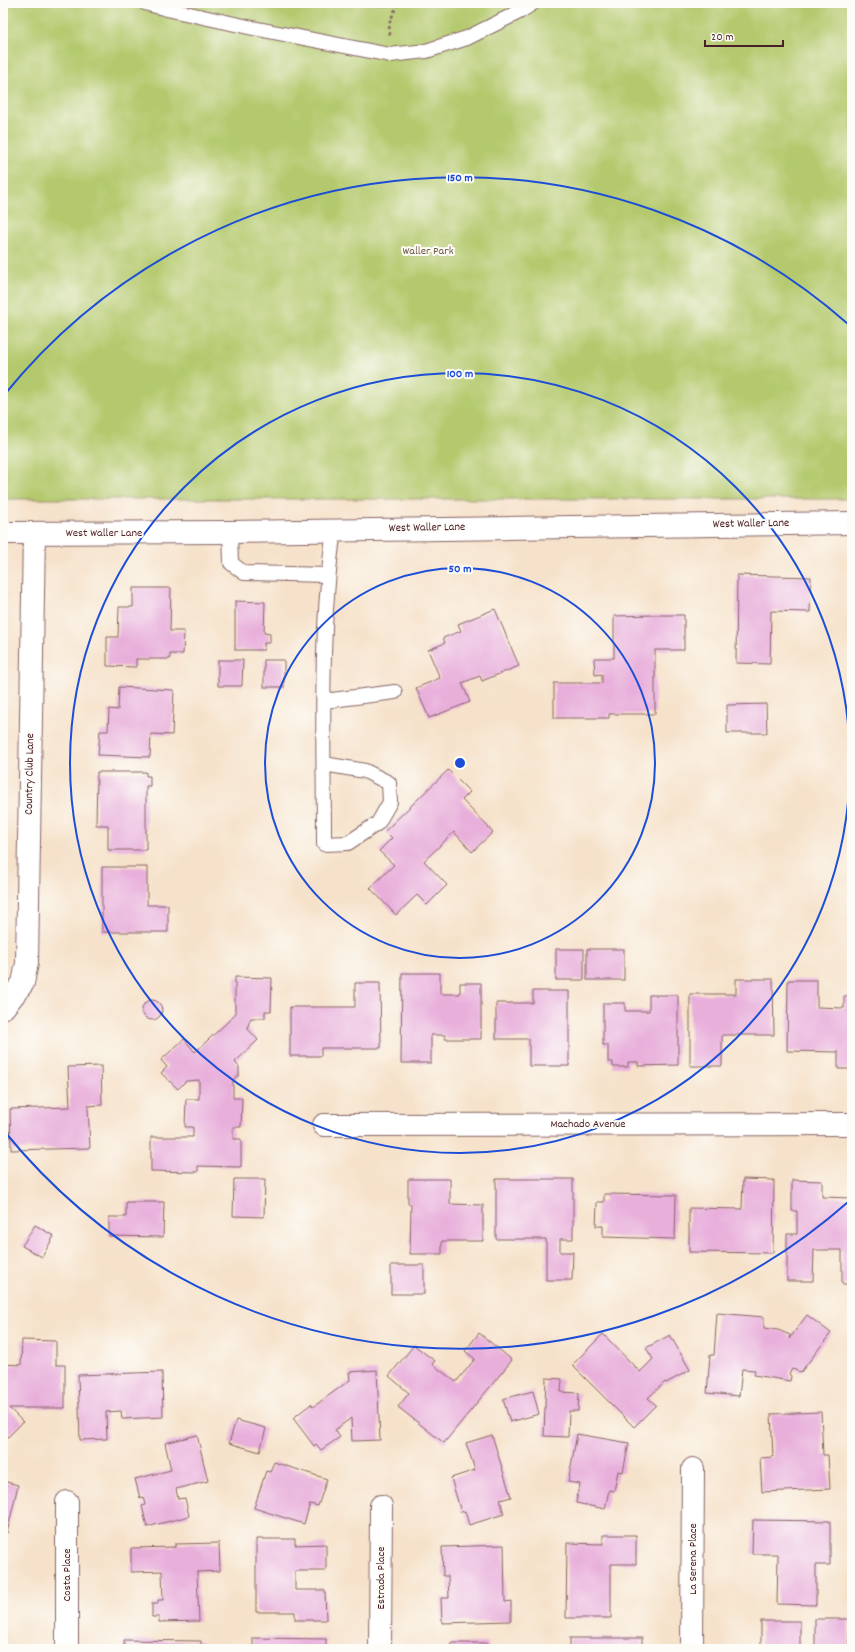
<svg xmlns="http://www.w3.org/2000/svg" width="855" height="1652" font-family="Dekko,sans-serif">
  <rect width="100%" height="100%" fill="#fdfcf7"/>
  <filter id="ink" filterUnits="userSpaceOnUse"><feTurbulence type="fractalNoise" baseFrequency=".025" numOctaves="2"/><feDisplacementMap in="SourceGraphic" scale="8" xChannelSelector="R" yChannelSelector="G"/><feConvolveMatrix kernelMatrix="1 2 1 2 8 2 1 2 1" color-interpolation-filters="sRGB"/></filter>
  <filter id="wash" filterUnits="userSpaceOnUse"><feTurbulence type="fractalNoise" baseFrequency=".012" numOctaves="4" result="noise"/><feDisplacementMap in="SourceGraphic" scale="16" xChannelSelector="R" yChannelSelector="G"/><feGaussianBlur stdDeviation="0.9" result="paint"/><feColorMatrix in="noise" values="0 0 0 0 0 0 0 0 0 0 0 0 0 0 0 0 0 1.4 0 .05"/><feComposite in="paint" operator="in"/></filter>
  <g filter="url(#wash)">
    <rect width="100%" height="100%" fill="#f6e2cb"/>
    <!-- green -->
    <rect fill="#b4c96d" stroke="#7f744c" x="3" y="3" width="849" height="496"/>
    <g id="blocks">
      <!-- building -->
      <g fill="#e8afdb">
        <polygon points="737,575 811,577 810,612 771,611 770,664 736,663"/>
        <polygon points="133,588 171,588 170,631 184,631 183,654 170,654 170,659 136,659 136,667 107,666 107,637 118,637 119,607 133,607"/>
        <polygon points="235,601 265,602 264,633 270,634 270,643 264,643 264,650 235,650"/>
        <polygon points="495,609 519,666 482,681 480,676 462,683 470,702 429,718 416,688 440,678 428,650 445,643 443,638 461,631 458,624"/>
        <polygon points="654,615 684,615 684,650 655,650 655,714 609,714 609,718 554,718 554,683 602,683 602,674 595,675 594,658 614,658 614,616"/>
        <polygon points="218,660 243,660 242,686 218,686"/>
        <rect x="264" y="660" width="20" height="27"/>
        <polygon points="119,687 174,690 172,735 151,734 150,757 98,755 100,731 108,731 109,709 118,710"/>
        <polygon points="766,704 767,733 727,733 727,705"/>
        <polygon points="448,770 470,792 462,800 493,832 472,852 454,832 424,861 447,885 427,905 417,895 396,915 370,888 394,865 379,851 392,838 385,831"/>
        <polygon points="97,772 146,772 146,776 150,776 150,786 146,786 146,850 108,850 108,825 96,825"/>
        <polygon points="102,867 147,867 147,905 168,905 168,932 102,932"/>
        <rect x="556" y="949" width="28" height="31"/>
        <rect x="587" y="949" width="37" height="31"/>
        <polygon points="402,973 440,973 440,994 460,994 460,983 481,983 481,1039 445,1039 445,1035 431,1035 431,1063 401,1063"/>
        <polygon points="235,977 272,978 271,1011 265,1011 265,1018 251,1018 247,1028 258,1040 235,1062 239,1067 239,1075 233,1080 233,1098 242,1098 241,1127 233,1127 233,1139 241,1139 241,1167 198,1166 198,1172 151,1171 151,1137 193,1137 193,1127 185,1127 186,1099 199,1099 199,1080 186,1081 178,1089 161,1073 167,1067 161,1060 184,1039 195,1052 235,1015"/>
        <polygon points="736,979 773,979 774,1035 722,1035 722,1066 690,1066 690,994 736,994"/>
        <polygon points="788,980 817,980 817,1007 844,1008 844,996 852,996 852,1069 838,1069 838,1052 787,1051"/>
        <polygon points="355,983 380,983 381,1048 321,1048 321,1056 290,1056 290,1007 355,1007"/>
        <polygon points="533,991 569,991 569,1066 529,1066 529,1039 496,1039 496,1003 533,1003"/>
        <polygon points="649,995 678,995 678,1065 638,1066 638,1062 628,1062 628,1067 613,1067 613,1062 608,1062 608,1045 603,1045 603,1003 625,1003 625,1011 649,1011"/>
        <circle cx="152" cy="1010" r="10"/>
        <polygon points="101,1066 102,1105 88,1106 90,1148 11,1150 10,1109 70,1107 68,1067"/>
        <polygon points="234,1179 265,1179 264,1217 233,1216"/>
        <polygon points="408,1179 450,1179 450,1204 483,1205 483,1241 442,1241 442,1254 410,1254 411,1204 408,1204"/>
        <polygon points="496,1179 573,1179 573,1239 560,1239 560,1252 573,1252 572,1280 546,1280 546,1239 496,1239"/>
        <polygon points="743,1179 774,1180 773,1253 689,1252 689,1208 742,1209"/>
        <polygon points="792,1180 822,1181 822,1197 852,1198 852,1284 842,1284 842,1250 814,1250 813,1281 787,1281 787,1234 797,1234 797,1211 792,1211"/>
        <polygon points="604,1194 676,1195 675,1239 603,1237 603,1226 596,1226 597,1202 604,1202"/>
        <polygon points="126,1202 164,1202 163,1237 109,1236 109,1217 126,1217"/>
        <polygon points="35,1225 54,1236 42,1257 22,1246"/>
        <rect x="391" y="1265" width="33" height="29"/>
        <polygon points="717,1313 764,1317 764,1328 778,1330 790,1335 789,1339 807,1315 831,1333 801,1372 792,1369 789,1374 791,1376 790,1381 754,1375 755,1370 742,1369 739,1396 707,1393 710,1355 714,1355"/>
        <polygon points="479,1333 512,1360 444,1443 398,1407 409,1393 389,1376 414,1345 435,1361 432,1364 456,1382 475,1359 465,1351"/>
        <polygon points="603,1334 640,1372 653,1359 646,1348 670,1335 690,1370 666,1383 665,1382 648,1398 656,1405 634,1427 572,1365"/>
        <polygon points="22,1340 56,1341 56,1365 65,1365 65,1408 9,1408 23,1422 3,1442 3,1364 21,1365"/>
        <polygon points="377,1370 380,1440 352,1441 351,1418 335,1430 340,1437 321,1450 316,1444 314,1446 293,1418 311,1404 313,1407 350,1380 349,1372"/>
        <polygon points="162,1372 163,1417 122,1419 121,1411 106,1412 107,1439 80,1440 78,1375"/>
        <polygon points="546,1378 562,1379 561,1392 579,1393 578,1411 569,1411 568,1437 544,1436"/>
        <polygon points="533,1391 539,1414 510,1422 503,1399"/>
        <polygon points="821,1412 823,1455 828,1455 830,1489 762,1492 760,1458 773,1457 771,1414"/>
        <polygon points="236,1420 266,1428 260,1452 229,1443"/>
        <polygon points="577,1434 629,1443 623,1472 618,1471 614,1491 609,1490 605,1509 576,1503 580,1484 568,1482"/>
        <polygon points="197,1435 208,1481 176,1489 178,1499 185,1498 189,1516 147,1527 142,1506 145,1505 143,1497 140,1498 135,1479 171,1470 165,1443"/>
        <polygon points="492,1435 511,1497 500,1500 504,1514 469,1525 465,1511 461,1512 451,1478 475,1470 466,1443"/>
        <polygon points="274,1462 327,1479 318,1506 310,1504 304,1524 254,1508 266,1471 270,1472"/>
        <polygon points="3,1481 18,1485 7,1533 3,1532"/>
        <polygon points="753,1520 830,1521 830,1565 816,1565 816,1605 777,1604 778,1554 752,1554"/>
        <polygon points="603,1535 636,1535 636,1564 611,1564 611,1618 566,1618 567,1543 603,1544"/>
        <polygon points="256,1539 295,1539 295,1545 326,1544 326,1571 295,1571 295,1590 325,1590 326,1620 295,1620 295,1612 256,1612"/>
        <polygon points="219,1543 220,1571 197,1572 199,1621 159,1622 159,1617 152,1617 152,1604 158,1604 158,1600 163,1600 162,1571 131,1572 131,1548 175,1547 175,1544"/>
        <polygon points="504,1545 505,1602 511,1601 511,1621 442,1623 441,1598 449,1598 448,1576 443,1576 442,1547"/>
        <rect x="815" y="1619" width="34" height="30"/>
        <rect x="761" y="1621" width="39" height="28"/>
        <polygon points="253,1638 326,1639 326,1649 253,1649"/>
        <rect x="570" y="1638" width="72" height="11"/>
        <polygon points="124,1640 201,1641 201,1649 124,1649"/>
        <rect x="451" y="1643" width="37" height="6"/>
      </g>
    </g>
  </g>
  <g filter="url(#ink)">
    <use href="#blocks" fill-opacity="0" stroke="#866363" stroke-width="1"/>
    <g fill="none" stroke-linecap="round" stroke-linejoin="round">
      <defs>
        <g id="service">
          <polyline points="145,3 167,9 253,28 390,55 426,51 467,38 519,12 533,3"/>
          <polyline points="230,532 231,563 244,573 327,575"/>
          <polyline points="324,701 395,692"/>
          <path d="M 324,764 L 365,771 L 389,783 L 390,802 L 378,823 L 348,843 L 324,844 C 324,739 319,633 334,530"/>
        </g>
        <g id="minor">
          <polyline points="3,533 230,532 852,523"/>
          <polyline points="4,1007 23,983 27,963 34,533"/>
          <polyline points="324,1125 852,1124"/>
          <polyline points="67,1502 67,1649"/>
          <polyline points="380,1649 381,1506"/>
          <polyline points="692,1649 693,1469"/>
        </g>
      </defs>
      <!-- service casing -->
      <use href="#service" stroke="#866363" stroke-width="16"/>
      <!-- minor casing -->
      <use href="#minor" stroke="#866363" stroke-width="24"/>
      <!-- path -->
      <polyline stroke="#866363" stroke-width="2.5" stroke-dasharray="3 3" stroke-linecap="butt" points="390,35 389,24 398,3"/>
      <!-- service -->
      <use href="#service" stroke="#fff" stroke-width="14"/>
      <!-- minor -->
      <use href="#minor" stroke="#fff" stroke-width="22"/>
    </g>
  </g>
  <!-- distance rings -->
  <g fill="none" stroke="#1d4ed8" stroke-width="2">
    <circle cx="460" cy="763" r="195"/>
    <circle cx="460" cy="763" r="390"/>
    <path d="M848 1202A586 586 0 0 1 5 1132M5 394A586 586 0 0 1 848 324"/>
  </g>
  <g text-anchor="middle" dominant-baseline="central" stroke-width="4" stroke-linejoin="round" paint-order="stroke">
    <!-- park labels -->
    <g font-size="12" fill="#6a523f" stroke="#fdfcf7">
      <text x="428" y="251">Waller Park</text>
    </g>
    <!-- street labels -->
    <g font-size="12" fill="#4a1f2b" stroke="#fdfcf7">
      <text transform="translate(751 524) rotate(-1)">West Waller Lane</text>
      <text transform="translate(427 528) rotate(-1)">West Waller Lane</text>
      <text x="104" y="533">West Waller Lane</text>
      <text transform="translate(30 774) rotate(-89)">Country Club Lane</text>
      <text x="588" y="1124">Machado Avenue</text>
      <text transform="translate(693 1559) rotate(-90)">La Serena Place</text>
      <text transform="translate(67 1575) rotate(-90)">Costa Place</text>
      <text transform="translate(381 1578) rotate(-90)">Estrada Place</text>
    </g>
  </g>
  <circle cx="460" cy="763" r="6" fill="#1d4ed8" stroke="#fdfcf7" stroke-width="2"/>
  <g font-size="12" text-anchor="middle" font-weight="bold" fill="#1d4ed8" stroke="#fdfcf7" stroke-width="4" stroke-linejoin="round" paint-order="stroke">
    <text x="460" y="181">150 m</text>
    <text x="460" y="377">100 m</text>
    <text x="460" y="572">50 m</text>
  </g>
  <!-- margin -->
  <rect width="855" height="1652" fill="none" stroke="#fdfcf7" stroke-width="16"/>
  <!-- scale -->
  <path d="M705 40v6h78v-6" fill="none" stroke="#4a1f2b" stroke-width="2"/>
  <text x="711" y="40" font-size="12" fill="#4a1f2b" stroke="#fdfcf7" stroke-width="3" paint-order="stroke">20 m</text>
</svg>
